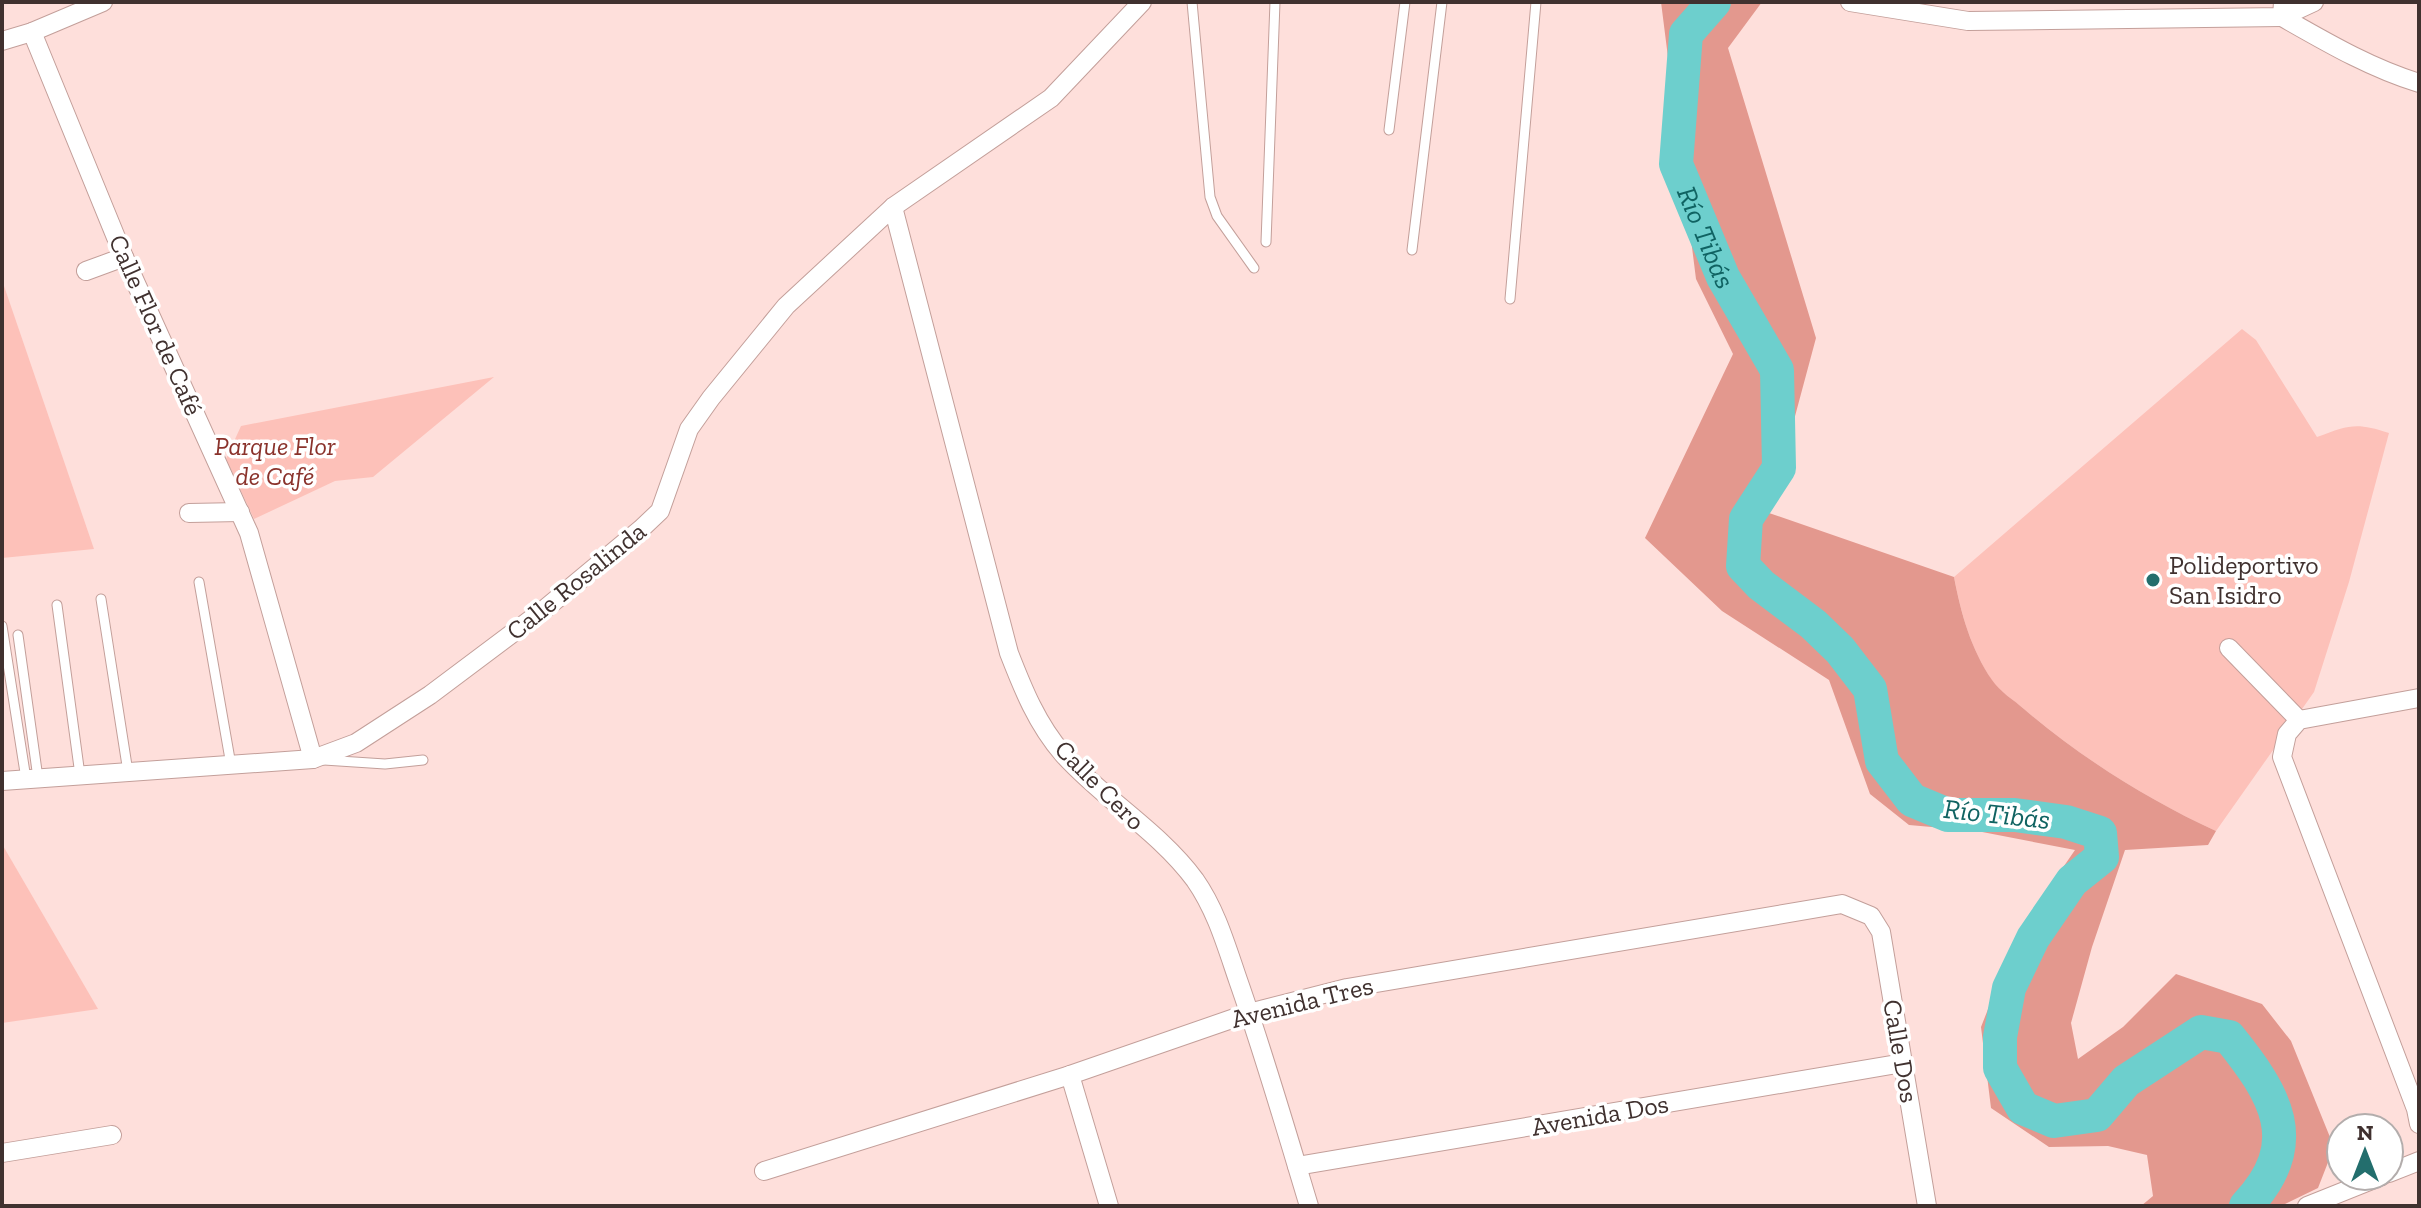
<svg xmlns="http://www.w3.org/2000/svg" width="2421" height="1208" font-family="'Zilla Slab',serif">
  <rect width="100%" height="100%" fill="#fedfdb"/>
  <!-- green -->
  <g fill="#fdc1b9">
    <polygon points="2,283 3,283 94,549 2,558"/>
    <path d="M 2242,329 L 2256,340 L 2317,437 C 2349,425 2356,422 2389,433 L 2349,582 L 2314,692 L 2216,831 C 2150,801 2080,757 2024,709 C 2014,700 2000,692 1992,681 C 1971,649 1961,614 1954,577 Z"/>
    <polygon points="494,377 373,477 335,481 254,519 226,459 241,426"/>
    <polygon points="2,844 98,1009 2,1023"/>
  </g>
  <!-- forest -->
  <path fill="#e3988e" d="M 1661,2 L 1762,2 L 1728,48 L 1816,338 L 1769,513 L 1954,577 C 1961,614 1971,649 1992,680 C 2000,692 2014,700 2024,709 C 2080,757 2150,801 2216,831 L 2208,845 L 2125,850 L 2092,947 L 2071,1023 L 2078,1059 L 2123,1027 L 2176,974 L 2262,1004 L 2291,1041 L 2334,1147 L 2318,1188 L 2281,1206 L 2141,1206 L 2153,1196 L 2147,1155 L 2108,1146 L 2049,1147 L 1991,1108 L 1981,1027 L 2018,933 L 2075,850 L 1977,831 L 1909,825 L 1870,794 L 1829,680 L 1722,611 L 1645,538 L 1733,354 L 1696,279 Z"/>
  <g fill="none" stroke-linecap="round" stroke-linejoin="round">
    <!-- river -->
    <path stroke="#6dcfcd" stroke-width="34" id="s1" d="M 1714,2 L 1686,34 L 1676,164 L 1723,277 L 1777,370 L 1779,468 L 1746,519 L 1743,566 L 1761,585 L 1813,624 L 1840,650 L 1870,689 L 1882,761 L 1912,800 L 1948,815 L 2015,815 L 2066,822 L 2100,833 L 2102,857 L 2072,881 L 2033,938 L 2009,988 L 2000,1037 L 2000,1068 L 2023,1108 L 2054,1121 L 2097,1115 L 2126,1081 L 2201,1032 L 2229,1037 C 2275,1094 2306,1143 2246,1206"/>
    <defs>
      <g id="lane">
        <polyline points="1192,2 1210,197 1217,216 1254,268"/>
        <polyline points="1389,130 1405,2"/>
        <polyline points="1266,242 1275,2"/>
        <polyline points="1412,250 1442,2"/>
        <polyline points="1510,299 1536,2"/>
        <polyline points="199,582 231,765"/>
        <polyline points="101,599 128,772"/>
        <polyline points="57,605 80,775"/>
        <polyline points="2,626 26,779"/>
        <polyline points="18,635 38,778"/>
        <polyline points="324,760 385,764 423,760"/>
      </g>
      <g id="street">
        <polyline points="1850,2 1968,21 2282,17 2314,2"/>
        <path d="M 2283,2 L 2282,17 C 2326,42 2370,68 2419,83"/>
        <polyline points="32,32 124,257 249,533 313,759"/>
        <polyline points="2,41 32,32 103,2"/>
        <path d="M 893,207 L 1009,653 C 1023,689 1037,724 1063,754 C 1103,799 1159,831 1195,880 C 1216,910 1226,945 1238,980 C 1264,1054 1286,1130 1309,1206"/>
        <polyline points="86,271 124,257"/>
        <polyline points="189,513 240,512"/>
        <polyline points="2229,648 2299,720"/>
        <polyline points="2419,698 2299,720 2287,734 2282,757 2416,1109 2419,1124"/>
        <polyline points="2,781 313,759 356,743 430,695 546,608 641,529 660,511 689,429 711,398 786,306 893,207 1051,98 1142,2"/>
        <polyline points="1070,1075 1109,1206"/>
        <polyline points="2,1153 112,1135"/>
        <polyline points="1297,1166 1903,1063"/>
        <polyline points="764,1171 1070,1075 1249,1013 1347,988 1842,904 1871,916 1881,932 1927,1206"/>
        <polyline points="2389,1173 2419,1161"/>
        <polyline points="2307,1206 2382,1176"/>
      </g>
    </defs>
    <!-- lane casing -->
    <use href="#lane" stroke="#c39f9a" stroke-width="11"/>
    <!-- street casing -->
    <use href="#street" stroke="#c39f9a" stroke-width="20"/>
    <!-- path -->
    <polyline stroke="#bca29f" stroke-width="3" stroke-dasharray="6 6" stroke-linecap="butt" points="2,869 3,869"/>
    <!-- lane -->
    <use href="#lane" stroke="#fff" stroke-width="9"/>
    <!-- street -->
    <use href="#street" stroke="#fff" stroke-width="18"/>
  </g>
  <!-- markers -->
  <circle fill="#236e6d" stroke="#fff" stroke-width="3" cx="2153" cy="580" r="8"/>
  <g text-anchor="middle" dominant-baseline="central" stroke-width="7" stroke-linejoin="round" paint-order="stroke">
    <!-- street labels -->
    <g font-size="26" fill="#40312f" stroke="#fff">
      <text transform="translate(156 325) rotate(66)">Calle Flor de Café</text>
      <text transform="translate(576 581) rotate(-39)">Calle Rosalinda</text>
      <text transform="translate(1100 785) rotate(45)">Calle Cero</text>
      <text transform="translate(1302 1002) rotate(-14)">Avenida Tres</text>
      <text transform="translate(1901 1051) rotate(80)">Calle Dos</text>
      <text transform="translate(1600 1115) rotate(-10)">Avenida Dos</text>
    </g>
    <!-- park labels -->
    <g font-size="26" font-style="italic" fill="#8a322b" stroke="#fff">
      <text x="275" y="446">Parque Flor<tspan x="275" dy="30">de Café</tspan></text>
    </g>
    <!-- poi labels -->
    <g font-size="26" fill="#40312f" stroke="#fff" text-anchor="start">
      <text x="2169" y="565">Polideportivo<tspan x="2169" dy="30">San Isidro</tspan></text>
    </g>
    <!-- water labels -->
    <g font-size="28" font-style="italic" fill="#106362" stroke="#fff">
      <text stroke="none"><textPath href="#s1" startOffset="252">Río Tibás</textPath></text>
      <text transform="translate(1997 814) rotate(6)">Río Tibás</text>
    </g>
  </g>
  <!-- border -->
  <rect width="2421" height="1208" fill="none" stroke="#40312f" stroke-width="8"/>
  <!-- north arrow -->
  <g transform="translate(2365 1152)"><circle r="38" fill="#ffffff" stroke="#b3adac" stroke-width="2"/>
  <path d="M0-6L14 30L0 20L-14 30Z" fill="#236e6d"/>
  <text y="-12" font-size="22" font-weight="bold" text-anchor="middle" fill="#40312f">N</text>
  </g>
</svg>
